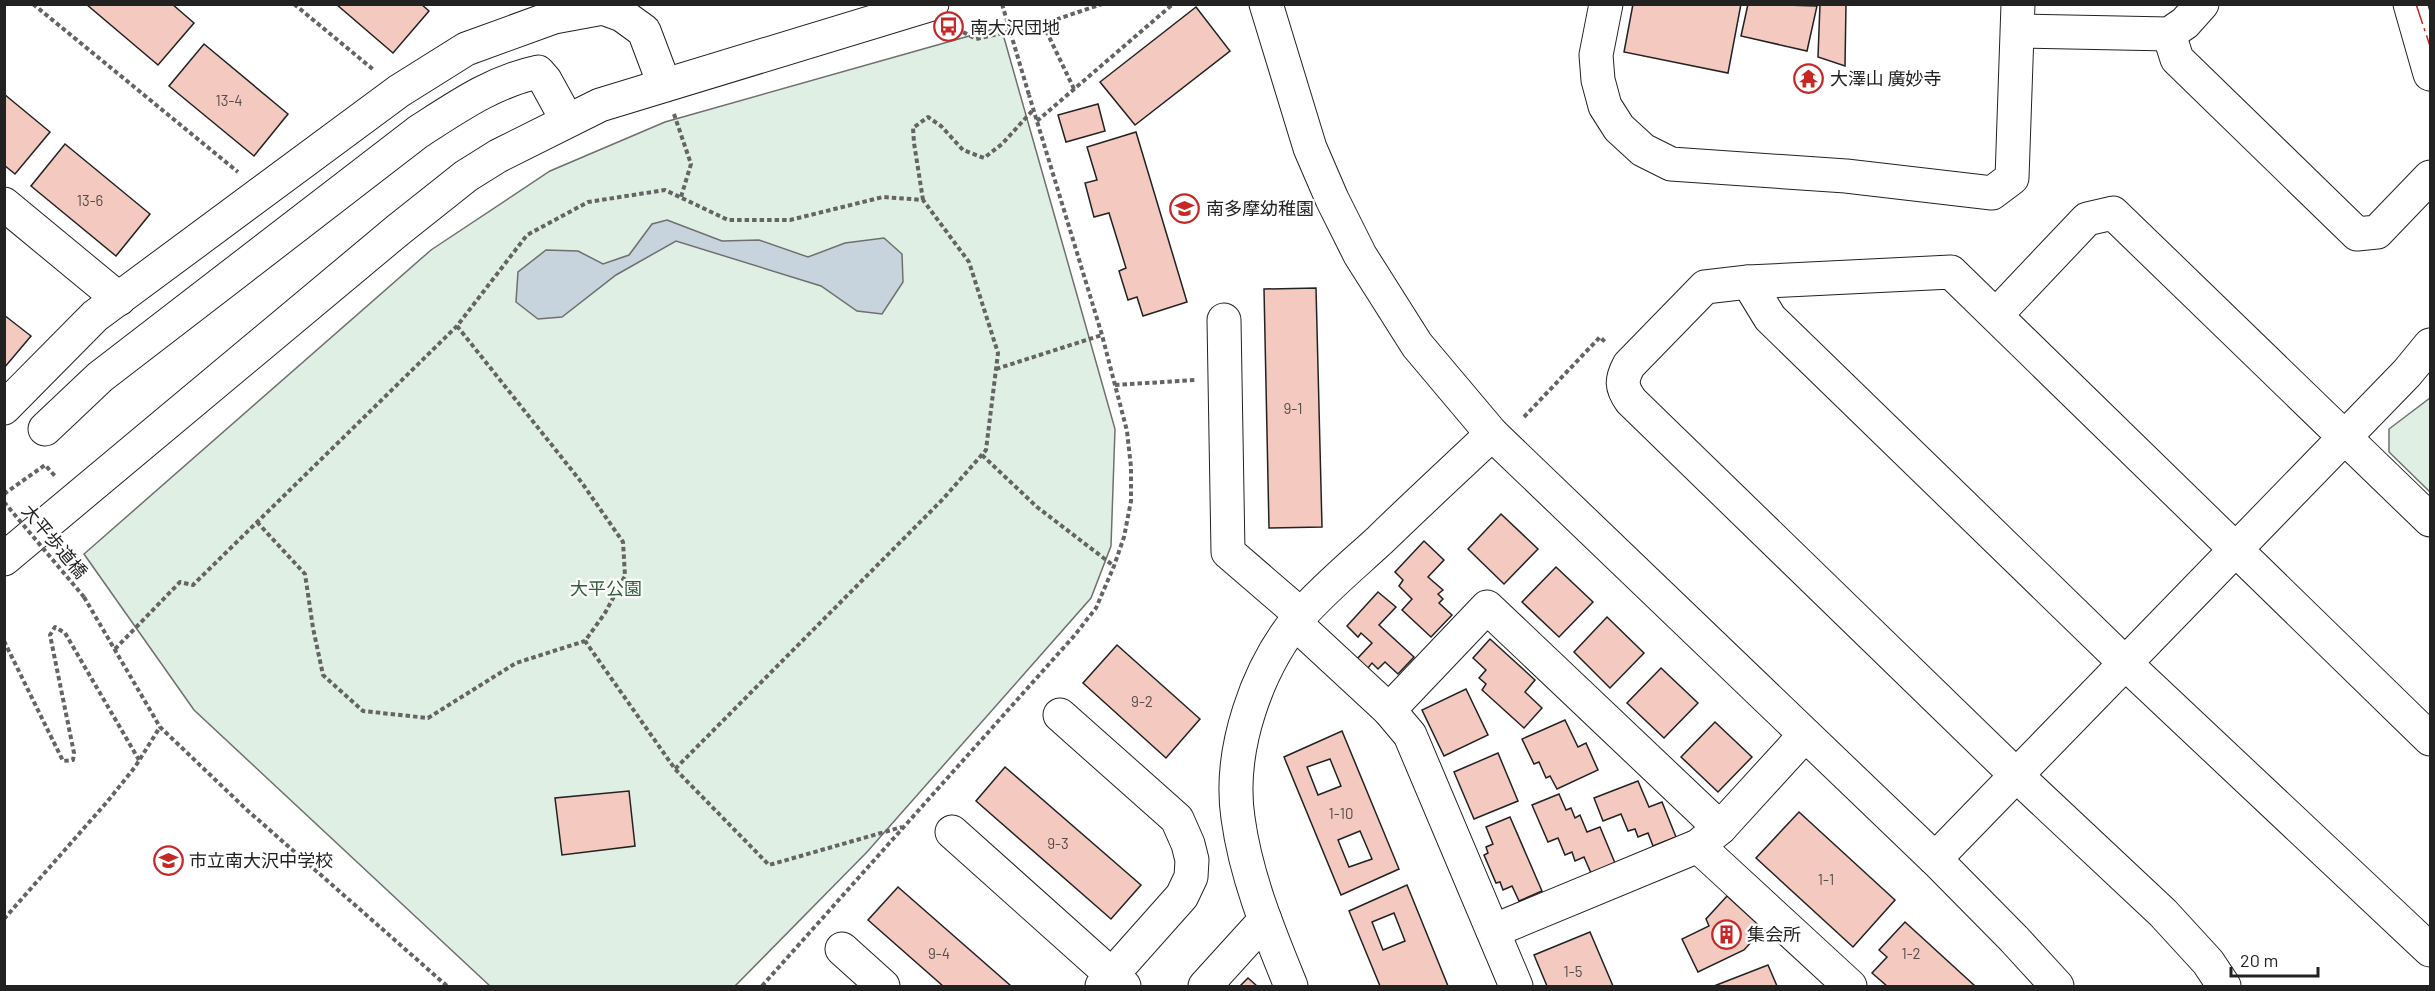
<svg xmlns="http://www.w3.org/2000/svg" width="2435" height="991" font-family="Barlow,'Noto Sans JP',sans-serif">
  <rect width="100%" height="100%" fill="#fff"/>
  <!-- green -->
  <g fill="#e0efe3" stroke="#6f6f6f" stroke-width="1.5">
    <polygon points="1001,27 1115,429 1111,546 1091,598 867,852 735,986 490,986 194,710 84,554 431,250 550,171 665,122"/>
    <polygon points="2430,398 2430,492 2389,452 2389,429"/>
  </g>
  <!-- water -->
  <polygon fill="#c7d3dd" stroke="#6f6f6f" stroke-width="1.5" points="667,220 722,241 759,240 808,257 845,243 884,238 902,254 903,282 882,314 857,311 821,286 676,241 616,275 562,317 538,319 516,302 518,272 546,250 578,251 603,264 629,255 652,224"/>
  <!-- building -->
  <g fill="#f3c9c0" stroke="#222" stroke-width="1.5" fill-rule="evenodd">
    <polygon points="86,4 172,4 194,23 158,65"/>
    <polygon points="336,4 421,4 429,11 393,53"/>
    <polygon points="1633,4 1741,4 1728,73 1624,52"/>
    <polygon points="1748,4 1817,6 1807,51 1741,36"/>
    <polygon points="1820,4 1846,4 1845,66 1818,57"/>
    <polygon points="1196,7 1230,51 1135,125 1100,82"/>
    <polygon points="204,44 288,114 254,156 169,86"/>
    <polygon points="4,94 50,132 15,174 4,165"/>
    <polygon points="1098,104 1105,131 1066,142 1058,115"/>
    <polygon points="1136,132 1187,302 1143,316 1137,297 1128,300 1119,271 1126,268 1109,213 1094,217 1085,183 1097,180 1087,147"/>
    <polygon points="65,144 150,214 116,256 31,186"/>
    <polygon points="1316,288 1322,527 1269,528 1264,289"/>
    <polygon points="4,315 31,336 4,368"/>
    <polygon points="1501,514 1538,549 1504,584 1468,549"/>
    <polygon points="1424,541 1444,560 1428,577 1443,590 1438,594 1443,599 1439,603 1452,615 1431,637 1402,610 1412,599 1399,586 1403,580 1395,572"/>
    <polygon points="1556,567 1593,602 1559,637 1522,602"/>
    <polygon points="1378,592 1396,607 1379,625 1414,657 1398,674 1385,662 1378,669 1372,663 1367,669 1356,660 1372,643 1361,633 1358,637 1347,626"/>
    <polygon points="1607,617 1644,653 1610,688 1574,652"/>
    <polygon points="1490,639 1535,680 1525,692 1542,708 1524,728 1482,690 1486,684 1479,678 1486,670 1473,658"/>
    <polygon points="1117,645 1200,719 1166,758 1083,683"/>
    <polygon points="1661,668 1698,703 1664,738 1627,703"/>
    <polygon points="1466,689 1488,735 1444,756 1422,710"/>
    <polygon points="1565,720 1578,747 1586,743 1598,770 1557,789 1550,776 1546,778 1539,762 1534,764 1522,739"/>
    <polygon points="1715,722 1752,757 1718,792 1681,757"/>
    <path d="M 1342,731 L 1399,869 L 1341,895 L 1284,757 ZM 1330,759 L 1341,786 L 1318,795 L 1307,767 ZM 1360,831 L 1372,859 L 1349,867 L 1338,840 Z"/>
    <polygon points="1498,753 1518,801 1474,819 1454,772"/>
    <polygon points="1005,767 1141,885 1111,919 976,801"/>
    <polygon points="1638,781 1649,807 1662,802 1676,837 1653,846 1648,833 1638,837 1635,829 1628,831 1621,814 1603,821 1594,798"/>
    <polygon points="629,791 635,846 562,855 555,798"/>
    <polygon points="1559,794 1566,810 1571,808 1575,818 1580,815 1587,832 1600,827 1615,863 1591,873 1584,857 1575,861 1572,852 1565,855 1558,838 1548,842 1532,805"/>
    <polygon points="1799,812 1895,900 1853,947 1756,858"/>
    <polygon points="1510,817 1542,891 1519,901 1512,886 1503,890 1500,882 1496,883 1484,855 1488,853 1486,847 1493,844 1486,827"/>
    <path d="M 1407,885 L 1448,986 L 1380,986 L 1349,911 ZM 1394,913 L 1405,941 L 1383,950 L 1372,922 Z"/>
    <polygon points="898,887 1011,986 943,986 868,920"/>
    <polygon points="1727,896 1763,929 1744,950 1698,972 1682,939 1709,926 1706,919"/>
    <polygon points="1905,922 1975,986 1887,986 1872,973 1887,957 1879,950"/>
    <polygon points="1590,932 1613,986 1547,986 1534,955"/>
    <polygon points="1768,965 1777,986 1714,986"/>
    <polygon points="1248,978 1257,986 1240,986"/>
  </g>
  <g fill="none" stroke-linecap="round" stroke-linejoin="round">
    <defs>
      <g id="minor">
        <polyline points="1266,4 1310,148 1332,199 1360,255 1417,345 1492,434 1935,859 2014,939 2057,986"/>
        <polyline points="1606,4 1596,55 1598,80 1605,106 1619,128 1643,150 1671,164 1846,176 1992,193 2012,178 2018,4"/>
        <polyline points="2410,4 2430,74"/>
        <polyline points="2018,31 2169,34 2185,23 2202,4"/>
        <polyline points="2169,34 2177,59 2357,234 2377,232 2430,177"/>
        <polyline points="4,204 119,299"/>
        <polyline points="1748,282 1770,318 2125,663 2430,950"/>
        <polyline points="1996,315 2087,219 2113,213 2430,520"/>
        <polyline points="1224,320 1228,552 1301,615"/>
        <polyline points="4,408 95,316 399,91 466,49 554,17 603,8 622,15 644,31 664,84"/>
        <path d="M 45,429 L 100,377 L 418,132 C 457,107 492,82 538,72 L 545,80 L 567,120"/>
        <polyline points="4,559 398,230 466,176 498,156 600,105 932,4"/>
        <polyline points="1295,623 1389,710 1410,735 1516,986"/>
        <polyline points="1389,710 1487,607 1720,828"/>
        <polyline points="1060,715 1177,819 1188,844 1192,860 1191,877 1182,896 1102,986"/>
        <polyline points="952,832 1124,986"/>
        <polyline points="1698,846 1850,986"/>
        <polyline points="1935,859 2407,373 2430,345"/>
        <polyline points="1493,931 1698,846 1720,828 1805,735"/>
        <polyline points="842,949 883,986"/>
        <polyline points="1205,986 1265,920"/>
        <path d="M 1291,986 C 1269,932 1246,877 1238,818 C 1228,750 1257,667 1301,615 C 1325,588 1354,564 1380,540 C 1417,504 1455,469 1492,434"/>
        <path d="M 2224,986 L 2208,962 L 2163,913 L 2016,775 L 1631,401 C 1621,387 1621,380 1629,365 L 1705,287 L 1748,282 L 1951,272 L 2430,739"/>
      </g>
    </defs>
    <!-- minor casing -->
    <use href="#minor" stroke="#222" stroke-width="35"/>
    <!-- path -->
    <g stroke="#646464" stroke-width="4" stroke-dasharray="4.5 3" stroke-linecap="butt">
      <polyline points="33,4 238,172"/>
      <polyline points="294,4 375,71"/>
      <polyline points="1043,24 1074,89"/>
      <polyline points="963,32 976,39 1043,24 1102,4"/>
      <polyline points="674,114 691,164 681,197"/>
      <polyline points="1037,121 1173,4"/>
      <polyline points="923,200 914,143 913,128 928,117 941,126 963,150 984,158 1002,144 1033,110"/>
      <polyline points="457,326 582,483 623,542 625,576 605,613 585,641 675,769 769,865 902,827"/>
      <polyline points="996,369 1102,335"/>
      <polyline points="1115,385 1195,380"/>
      <polyline points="1524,417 1600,337 1606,343"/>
      <polyline points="982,455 1037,507 1114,566"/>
      <polyline points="4,494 45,465 55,476"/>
      <polyline points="257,522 305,574 313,628 323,675 363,711 428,718 516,663 585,641"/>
      <polyline points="84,597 160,727 247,810 447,986"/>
      <polyline points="4,641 63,761 73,760 74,753 50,635 55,627 65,633 139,760"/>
      <polyline points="115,649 180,582 193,585 457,326 527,235 588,202 665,190 728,220 790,220 883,197 923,200 969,262 998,353 986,450 943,499 675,769"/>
      <polyline points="4,919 107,802 135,767 160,727"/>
      <polyline points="762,986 1074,636 1096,608 1114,566 1124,537 1131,501 1131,467 1127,431 1102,335 1029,95"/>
    </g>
    <!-- minor -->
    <use href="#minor" stroke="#fff" stroke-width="33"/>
    <!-- path-bridge -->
    <g stroke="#646464" stroke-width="4" stroke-dasharray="4.5 3" stroke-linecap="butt">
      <polyline points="1002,4 1029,95"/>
      <polyline points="4,502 84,597"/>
    </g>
    <!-- power -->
    <polyline stroke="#c62828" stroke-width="1.5" stroke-dasharray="21 4.5 3 4.5" stroke-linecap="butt" points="2416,4 2430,46"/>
  </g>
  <!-- icons -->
  <defs>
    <symbol id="bus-ring" viewBox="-11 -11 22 22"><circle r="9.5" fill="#fff" stroke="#c62828" stroke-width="1.5"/><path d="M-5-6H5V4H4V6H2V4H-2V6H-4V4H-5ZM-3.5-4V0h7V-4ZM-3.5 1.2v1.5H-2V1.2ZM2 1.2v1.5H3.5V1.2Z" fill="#c62828"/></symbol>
    <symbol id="temple-ring" viewBox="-11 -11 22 22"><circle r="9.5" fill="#fff" stroke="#c62828" stroke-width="1.5"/><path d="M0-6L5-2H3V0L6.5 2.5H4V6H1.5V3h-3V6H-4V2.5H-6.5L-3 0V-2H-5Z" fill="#c62828"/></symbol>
    <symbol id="school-ring" viewBox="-11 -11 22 22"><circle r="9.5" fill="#fff" stroke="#c62828" stroke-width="1.5"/><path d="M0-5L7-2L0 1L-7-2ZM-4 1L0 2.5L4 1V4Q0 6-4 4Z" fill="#c62828"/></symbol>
    <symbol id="building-ring" viewBox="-11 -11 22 22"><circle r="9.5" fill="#fff" stroke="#c62828" stroke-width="1.5"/><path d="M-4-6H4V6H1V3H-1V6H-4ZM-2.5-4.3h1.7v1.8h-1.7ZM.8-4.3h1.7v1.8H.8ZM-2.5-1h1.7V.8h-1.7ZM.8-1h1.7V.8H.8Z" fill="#c62828"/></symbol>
  </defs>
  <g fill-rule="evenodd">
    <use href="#bus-ring" x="932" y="10" width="33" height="33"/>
    <use href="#temple-ring" x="1792" y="62" width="33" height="33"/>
    <use href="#school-ring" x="1168" y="192" width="33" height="33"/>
    <use href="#school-ring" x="152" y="844" width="33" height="33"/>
    <use href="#building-ring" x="1710" y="918" width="33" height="33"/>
  </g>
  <g text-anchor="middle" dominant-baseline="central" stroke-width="4.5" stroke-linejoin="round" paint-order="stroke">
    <!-- number labels -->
    <g font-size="15" fill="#564c4a">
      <text x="229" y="100">13-4</text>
      <text x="90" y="200">13-6</text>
      <text x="1293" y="408">9-1</text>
      <text x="1142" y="701">9-2</text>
      <text x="1341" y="813">1-10</text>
      <text x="1058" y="843">9-3</text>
      <text x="1826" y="879">1-1</text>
      <text x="939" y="953">9-4</text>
      <text x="1911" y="953">1-2</text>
      <text x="1573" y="971">1-5</text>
    </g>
    <!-- poi labels -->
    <g font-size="18" fill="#222" stroke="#fff" text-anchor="start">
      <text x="970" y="27">南大沢団地</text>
      <text x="1830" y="78">大澤山 廣妙寺</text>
      <text x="1206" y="208">南多摩幼稚園</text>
      <text x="189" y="860">市立南大沢中学校</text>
      <text x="1747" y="934">集会所</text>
    </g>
    <!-- street labels -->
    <g font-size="18" fill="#222" stroke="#fff">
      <text transform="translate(55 541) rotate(50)">大平歩道橋</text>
    </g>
    <!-- park labels -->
    <g font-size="18" fill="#2f5e38" stroke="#fff">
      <text x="606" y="588">大平公園</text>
    </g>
  </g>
  <!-- border -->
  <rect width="2435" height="991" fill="none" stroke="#222222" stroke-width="12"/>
  <!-- scale -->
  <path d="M2231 967v9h87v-9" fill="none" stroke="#222222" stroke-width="3"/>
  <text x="2240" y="967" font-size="18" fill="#222222" stroke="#ffffff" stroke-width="4.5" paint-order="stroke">20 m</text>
</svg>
